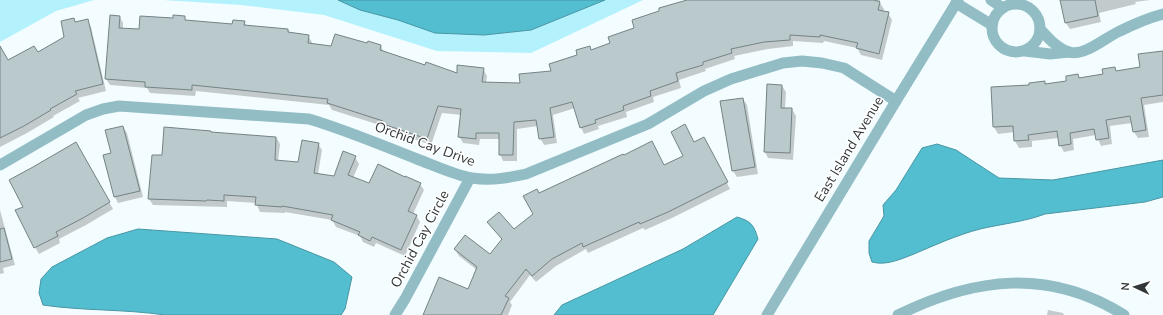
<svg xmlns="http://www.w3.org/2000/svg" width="1163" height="315" font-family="'Nunito Sans',sans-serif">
  <rect width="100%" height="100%" fill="#f3fdff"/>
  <!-- green -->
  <g fill="#b3f1fd">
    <polygon points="0,0 94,0 56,11 0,42"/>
    <polygon points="163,0 643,0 531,53 437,51 324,15 241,5"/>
  </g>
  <!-- water -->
  <g fill="#53bed0" stroke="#4996a3">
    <polygon points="338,0 605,0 531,30 484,35 435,33 398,20 360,10"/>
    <path d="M 937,144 L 956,150 L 999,178 L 1053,180 L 1163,160 L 1163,197 L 1145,202 L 1045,214 C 1024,222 1001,224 980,229 C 957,235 935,245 914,254 C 901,259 886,266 872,262 L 869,253 L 869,241 L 884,216 L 883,205 L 896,190 L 922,148 Z"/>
    <path d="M 737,217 C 751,221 754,225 758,239 L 713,315 L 554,315 L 562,305 L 683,249 Z"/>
    <path d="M 138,229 L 277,239 L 334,262 L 352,277 L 345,309 L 341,315 L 165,315 C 124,309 83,311 43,305 L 39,293 L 41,279 L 52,267 L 107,238 Z"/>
  </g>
  <!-- shadow -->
  <g fill="#0003">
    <polygon points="687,0 880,0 880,3 884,9 883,12 888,13 892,20 882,60 861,55 857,48 824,41 823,43 793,41 793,46 768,49 734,56 735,59 705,69 706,71 679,80 681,88 653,97 654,102 626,112 627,117 598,126 599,129 584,134 581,127 575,108 553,115 557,143 544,145 540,138 538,126 517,129 517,161 503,161 500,154 500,139 480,139 479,145 463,143 459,136 462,115 442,113 431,145 388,130 386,127 332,110 329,105 196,91 195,96 150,93 147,88 110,85 106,79 120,17 123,23 123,29 140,31 174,19 184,17 186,21 233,25 244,22 247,26 288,30 290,33 308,36 312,42 312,45 332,47 368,44 381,46 384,52 426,66 457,75 483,69 487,76 486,83 521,84 552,71 591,50 611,44 661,12"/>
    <polygon points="1061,0 1150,0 1135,2 1136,4 1099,13 1101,22 1070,29 1066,23"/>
    <polygon points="87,20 91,27 106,91 78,98 80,101 53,116 54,117 27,133 0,147 0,60 8,61 37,53 65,37 75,23"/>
    <polygon points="1163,52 1163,102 1144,105 1149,137 1138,138 1134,132 1132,123 1110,126 1112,144 1101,146 1096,135 1073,139 1074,150 1064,152 1060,145 1059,138 1032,141 1032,147 1019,148 1015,141 1015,132 998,134 994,127 992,88 1030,85 1044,82 1046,85 1068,82 1078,75 1080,79 1141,68"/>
    <polygon points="782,86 786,92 785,109 792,109 796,116 793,160 768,158 765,152"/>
    <polygon points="743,99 747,105 758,174 737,177 733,171"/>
    <polygon points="123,127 127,133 143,197 118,203 115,197 104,155 112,154"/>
    <polygon points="211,133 276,137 280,144 278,161 299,163 318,144 322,150 318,174 334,177 355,157 359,164 353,178 370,185 405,179 420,184 424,190 413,214 416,215 420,222 405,256 376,243 374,247 363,242 360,236 336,227 332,220 285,212 285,213 260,212 256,203 227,201 227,207 153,205 149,199 163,157"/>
    <polygon points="76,143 113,209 86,225 59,239 60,243 39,254 35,247 24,207"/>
    <polygon points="694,143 708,145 730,189 672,218 645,230 643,228 588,253 586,249 556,266 536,282 530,275 510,302 512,305 508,315 423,315 468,291 477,270 459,256 455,249 490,255 502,240 489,222 514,231 534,214 539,194 664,167 685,156"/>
    <polygon points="0,210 15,265 3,268 4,273 0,274"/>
    <polygon points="1048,310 1063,313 1064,315 1047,315"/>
  </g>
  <!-- building -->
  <g fill="#b9c9cc" stroke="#758386">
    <polygon points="687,0 874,0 880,2 878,10 889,12 879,54 856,48 858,43 820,35 820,37 790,35 790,40 764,42 731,49 732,53 703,62 703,65 676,73 678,81 650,91 651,96 623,106 624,110 595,120 596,123 580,128 572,102 550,108 554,137 539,139 536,120 514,122 513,155 499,155 499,133 476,133 476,139 458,137 461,109 438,106 427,139 383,124 383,121 327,103 328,99 192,85 192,90 145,87 145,82 105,79 110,15 120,16 119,28 139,29 140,16 173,18 173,15 185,16 185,20 232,24 233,20 245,21 244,25 288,29 288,32 309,35 308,43 331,46 335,34 367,43 368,41 381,45 380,50 425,65 426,62 457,73 457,65 484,68 482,82 520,83 519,74 551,71 549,64 577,55 576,50 590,46 591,50 610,43 608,37 634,28 632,20 659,11 659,8"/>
    <polygon points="1060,0 1095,0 1098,16 1065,23"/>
    <polygon points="74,18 75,22 88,19 103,84 75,91 77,94 50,109 51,110 24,126 0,138 0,46 8,60 34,46 38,52 64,37 61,21"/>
    <polygon points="1163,51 1163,95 1141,98 1146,130 1133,132 1130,116 1106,120 1109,138 1096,140 1094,129 1070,133 1071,144 1059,146 1057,131 1028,135 1029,140 1014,141 1013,126 993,127 991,87 1029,85 1029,83 1045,81 1045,84 1066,81 1066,76 1078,74 1079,78 1103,74 1102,69 1115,67 1116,71 1140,67 1138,54"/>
    <polygon points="767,84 782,85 781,108 792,108 790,153 764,152"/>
    <polygon points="743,98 755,167 732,171 720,101"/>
    <polygon points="685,124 694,142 704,137 728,182 668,212 640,224 639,222 583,247 582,243 552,259 532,276 526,269 505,296 509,298 501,315 423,315 439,277 468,289 477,267 454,249 465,235 490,254 502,239 487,222 499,212 514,229 533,214 523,196 537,189 539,193 623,154 624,155 652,141 664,165 683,156 671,132"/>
    <polygon points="123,126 140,191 114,197 103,155 111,153 105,130"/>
    <polygon points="164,127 211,131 211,132 276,137 275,160 298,162 302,140 319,143 314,173 334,176 343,151 356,156 348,175 369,183 378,164 405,177 405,176 421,183 408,211 417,215 401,250 372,237 370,241 358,235 360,232 331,220 333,215 282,206 282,207 255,205 256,197 224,195 224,201 207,200 206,201 148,199 152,155 162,155"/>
    <polygon points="76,142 110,202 83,218 56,232 58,236 34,248 15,210 23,207 9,180 33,167"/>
    <polygon points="4,228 12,259 0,262 0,229"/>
  </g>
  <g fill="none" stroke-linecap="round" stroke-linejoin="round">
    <!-- minor -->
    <g stroke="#93bdc5" stroke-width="11">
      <polyline points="991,0 1003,8"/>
      <polyline points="956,3 992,25"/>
      <circle cx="1016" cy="28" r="24"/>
      <path d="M 1040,29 C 1048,38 1057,48 1069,52 C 1084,57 1106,37 1120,31 C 1134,24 1148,18 1163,14"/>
      <polyline points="1025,51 1050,54 1069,52"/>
      <path d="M 0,165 L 86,115 L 103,109 L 119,106 L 309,119 C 346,130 381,145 417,159 C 433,165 457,176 472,178 C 491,181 508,178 526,174 L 648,124 L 704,91 L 731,79 L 783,63 L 802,61 L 822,63 L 844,68 L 896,101"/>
      <polyline points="395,315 405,299 470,178"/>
      <polyline points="767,315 896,101 958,0"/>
      <path d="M 898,315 C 975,277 1049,268 1124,315"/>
    </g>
  </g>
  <g text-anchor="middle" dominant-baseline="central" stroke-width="3" stroke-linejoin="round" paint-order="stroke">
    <!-- street labels -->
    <g font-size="14" fill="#323839" stroke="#fff">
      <text transform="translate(425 144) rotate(20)">Orchid Cay Drive</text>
      <text transform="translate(849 149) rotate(-59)">East Island Avenue</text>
      <text transform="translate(420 239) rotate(-62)">Orchid Cay Circle</text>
    </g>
  </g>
  <!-- north arrow -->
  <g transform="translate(1135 287) rotate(274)" stroke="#ffffff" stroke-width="3" paint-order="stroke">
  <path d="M0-3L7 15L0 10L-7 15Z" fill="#323839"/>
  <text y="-6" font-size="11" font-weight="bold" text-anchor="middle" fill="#323839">N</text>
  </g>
</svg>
